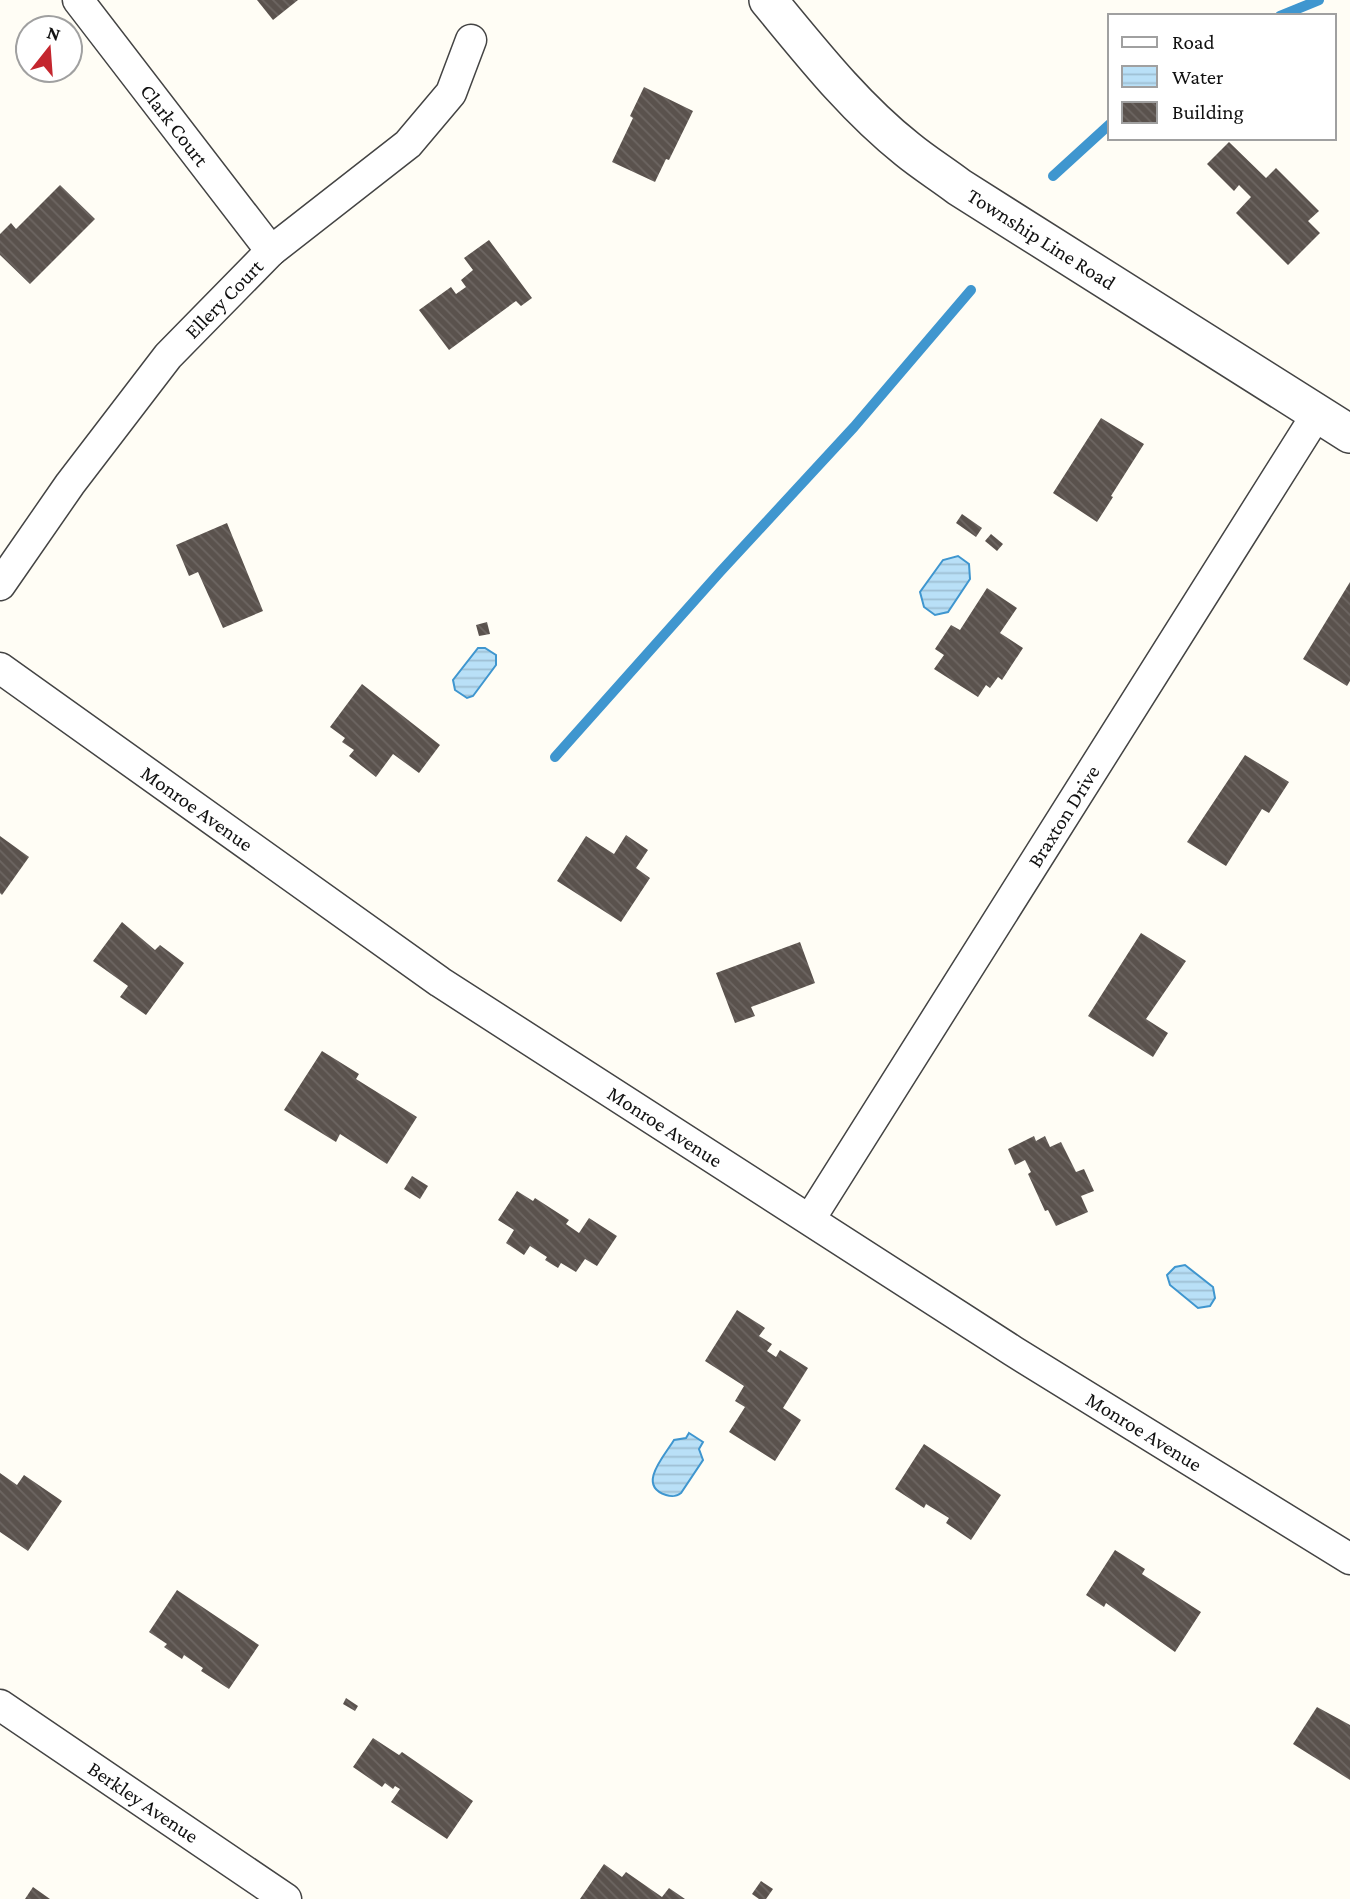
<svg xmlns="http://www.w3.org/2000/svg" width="1350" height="1899" font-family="'Crimson Pro',serif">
  <defs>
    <pattern id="water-rules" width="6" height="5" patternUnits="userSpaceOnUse" patternTransform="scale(1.75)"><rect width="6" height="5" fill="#b9e0f7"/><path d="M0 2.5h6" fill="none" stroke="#9ebfd3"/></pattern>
    <pattern id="building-back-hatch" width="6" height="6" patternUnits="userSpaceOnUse" patternTransform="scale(1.75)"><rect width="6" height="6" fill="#5a524d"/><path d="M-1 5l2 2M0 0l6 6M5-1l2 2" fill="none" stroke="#6d6662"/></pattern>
  </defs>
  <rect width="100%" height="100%" fill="#fffdf5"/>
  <!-- water -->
  <g fill="url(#water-rules)" stroke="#3f96cf" stroke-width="2">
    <polygon points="958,556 969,564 970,579 948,612 935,615 924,607 920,592 943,560"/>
    <polygon points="478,648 485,648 496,655 496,665 473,696 467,698 455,690 453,680"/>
    <polygon points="1185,1265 1213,1287 1215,1298 1210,1306 1198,1308 1170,1285 1167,1275 1175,1267"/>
    <path d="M 689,1433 L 703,1442 L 699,1449 L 703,1460 L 681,1493 C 676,1497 672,1497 666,1495 C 636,1486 665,1455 674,1440 L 686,1438 Z"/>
  </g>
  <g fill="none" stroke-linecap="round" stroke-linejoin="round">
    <!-- stream -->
    <g stroke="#3f96cf" stroke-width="10">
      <polyline points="1280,16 1319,0"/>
      <polyline points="1053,176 1110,124"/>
      <polyline points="555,757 720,572 854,427 971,290"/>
    </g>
  </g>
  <!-- building -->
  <g fill="url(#building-back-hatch)">
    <polygon points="257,0 298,0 273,20"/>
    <polygon points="644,87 693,111 669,160 666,159 655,182 612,162 633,118 630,116"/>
    <polygon points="1229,142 1266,178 1276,168 1319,211 1308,221 1320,233 1288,265 1236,213 1251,197 1239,185 1234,191 1207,164"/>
    <polygon points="60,185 95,219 30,284 0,255 0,234 11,223 16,229"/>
    <polygon points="489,240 532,298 521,306 516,301 449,350 419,310 451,287 456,294 466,287 461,280 473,270 464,258"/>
    <polygon points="1101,418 1144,444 1111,496 1113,497 1097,522 1053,493"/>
    <polygon points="962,514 982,528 976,537 956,523"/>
    <polygon points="227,523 263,611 223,628 198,572 189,576 176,545"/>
    <polygon points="991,534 1003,544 997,551 985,541"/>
    <polygon points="1350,582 1350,681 1347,686 1303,659"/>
    <polygon points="987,588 1017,608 1000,633 1023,648 1002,680 998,677 990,688 986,685 978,697 934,669 944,655 935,649 951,625 960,630"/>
    <polygon points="487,622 490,634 479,636 476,625"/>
    <polygon points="362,684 440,745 419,773 393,754 376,777 349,756 354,750 342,742 345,738 330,727"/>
    <polygon points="1245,755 1289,782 1269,813 1262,809 1226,866 1187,842"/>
    <polygon points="626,835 648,850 636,868 650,878 621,922 557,881 586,836 614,854"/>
    <polygon points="0,836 29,857 2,895 0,893"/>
    <polygon points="122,922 155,950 160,945 184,963 146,1015 120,997 128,986 93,961"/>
    <polygon points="1141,933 1186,961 1146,1019 1168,1033 1153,1057 1088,1016"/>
    <polygon points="800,942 815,983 751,1007 755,1016 735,1023 716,973"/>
    <polygon points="322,1051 359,1074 356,1079 417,1117 387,1164 340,1134 336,1142 284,1110"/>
    <polygon points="1034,1136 1036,1141 1045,1136 1050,1147 1061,1142 1076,1172 1084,1169 1094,1191 1081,1196 1088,1212 1056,1226 1048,1210 1045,1211 1028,1174 1031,1172 1025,1160 1015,1165 1008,1149"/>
    <polygon points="412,1176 428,1186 420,1199 404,1189"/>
    <polygon points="517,1191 533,1201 535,1198 569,1220 566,1224 579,1233 589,1218 617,1236 597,1266 585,1259 576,1272 561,1263 558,1268 545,1260 547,1257 530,1246 524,1255 506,1243 514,1230 498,1220"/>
    <polygon points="737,1310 765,1328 759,1336 772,1344 767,1351 776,1357 780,1350 808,1368 783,1408 801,1420 775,1461 729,1432 745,1407 735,1401 744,1386 705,1361"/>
    <polygon points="924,1444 1001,1495 971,1540 946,1523 949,1518 926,1504 924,1508 895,1489"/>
    <polygon points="0,1473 17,1485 24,1475 62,1501 28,1551 0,1532"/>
    <polygon points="1115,1550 1145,1569 1142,1574 1201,1612 1175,1652 1106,1603 1104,1607 1086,1595"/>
    <polygon points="177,1590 259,1645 229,1689 201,1671 203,1668 184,1655 182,1659 164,1647 167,1644 149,1632"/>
    <polygon points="346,1698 358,1706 355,1711 343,1704"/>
    <polygon points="1317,1707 1350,1725 1350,1780 1293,1744"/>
    <polygon points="373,1738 399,1755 402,1752 473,1801 447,1839 391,1802 400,1789 395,1786 393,1789 385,1783 382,1787 353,1767"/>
    <polygon points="604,1864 622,1877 626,1872 662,1897 669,1888 685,1899 580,1899"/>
    <polygon points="761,1881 773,1889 766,1899 759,1899 752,1894"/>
    <polygon points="33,1887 50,1899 25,1899"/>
  </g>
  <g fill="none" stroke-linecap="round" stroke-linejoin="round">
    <defs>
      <g id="minor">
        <path id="s1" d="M 78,0 L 271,251"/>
        <path id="s2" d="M 0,585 L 70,484 L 168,356 L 271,251 L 408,144 L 451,93 L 471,40"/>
        <path id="s3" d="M 0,668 L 440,982 L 1013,1351 L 1350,1559"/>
        <path id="s4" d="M 810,1219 L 1317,414"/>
        <path id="s5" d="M 0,1705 L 286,1899"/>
      </g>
      <g id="tertiary">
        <path id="s6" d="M 768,0 C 811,52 854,107 907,149 C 924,163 942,174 959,187 L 1350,434"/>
      </g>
    </defs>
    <!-- minor casing -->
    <use href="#minor" stroke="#444" stroke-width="33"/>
    <!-- tertiary casing -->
    <use href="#tertiary" stroke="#444" stroke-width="40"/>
    <!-- minor -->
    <use href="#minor" stroke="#fff" stroke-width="30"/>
    <!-- tertiary -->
    <use href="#tertiary" stroke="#fff" stroke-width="37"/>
  </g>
  <g text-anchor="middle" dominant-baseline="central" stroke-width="7" stroke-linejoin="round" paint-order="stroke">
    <!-- street labels -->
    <g font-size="21" fill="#111" stroke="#fff">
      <text stroke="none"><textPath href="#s1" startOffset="158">Clark Court</textPath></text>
      <text stroke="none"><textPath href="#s6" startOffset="366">Township Line Road</textPath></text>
      <text stroke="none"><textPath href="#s2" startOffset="364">Ellery Court</textPath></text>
      <text stroke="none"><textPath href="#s3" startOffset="242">Monroe Avenue</textPath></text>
      <text stroke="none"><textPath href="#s4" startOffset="476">Braxton Drive</textPath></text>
      <text stroke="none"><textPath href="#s3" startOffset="808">Monroe Avenue</textPath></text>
      <text stroke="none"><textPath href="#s3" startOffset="1376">Monroe Avenue</textPath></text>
      <text stroke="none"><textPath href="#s5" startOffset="173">Berkley Avenue</textPath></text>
    </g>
  </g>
  <!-- legend -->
  <rect x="1108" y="14" width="228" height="126" fill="#ffffff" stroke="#a0a0a0" stroke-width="2"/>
  <rect x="1122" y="37" width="35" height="10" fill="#ffffff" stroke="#a0a0a0" stroke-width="2"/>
  <text x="1172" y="49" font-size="21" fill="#111111">Road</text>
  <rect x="1122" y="66" width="35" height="21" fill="url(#water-rules)" stroke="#a0a0a0" stroke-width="2"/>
  <text x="1172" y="84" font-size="21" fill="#111111">Water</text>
  <rect x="1122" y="102" width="35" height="21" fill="url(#building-back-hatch)" stroke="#a0a0a0" stroke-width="2"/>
  <text x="1172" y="119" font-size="21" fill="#111111">Building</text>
  <!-- north arrow -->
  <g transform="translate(49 49) rotate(17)"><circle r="33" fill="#ffffff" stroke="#a0a0a0" stroke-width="2"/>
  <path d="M0-5L12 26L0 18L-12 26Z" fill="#c4262e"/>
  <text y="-10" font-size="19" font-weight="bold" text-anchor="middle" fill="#111111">N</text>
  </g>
</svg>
